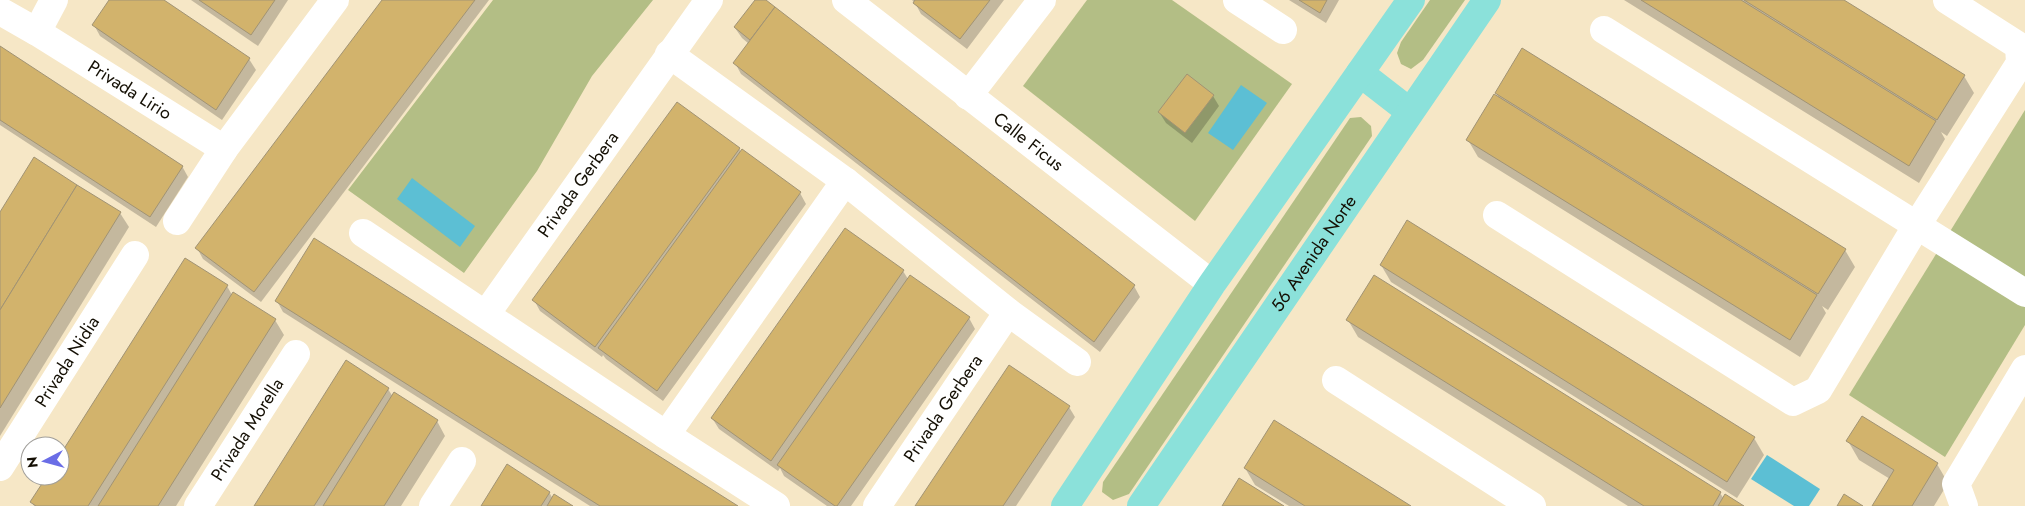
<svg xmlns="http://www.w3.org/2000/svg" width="2025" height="506" font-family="Jost,sans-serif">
  <rect width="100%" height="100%" fill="#f6e7c6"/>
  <!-- green -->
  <g fill="#b3be85">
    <polygon points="493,0 653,0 592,76 537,171 464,273 348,190"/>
    <polygon points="1087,0 1172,0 1292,84 1195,221 1023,86"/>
    <polygon points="1430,0 1465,0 1423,60 1411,69 1401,64 1397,53 1401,42"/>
    <polygon points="2025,110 2025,325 1945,457 1849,395"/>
    <polygon points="1361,117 1371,126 1372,136 1129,494 1113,500 1102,492 1103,482 1350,118"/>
  </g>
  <!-- water -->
  <g fill="#5cbfd4">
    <polygon points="1241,85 1267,103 1233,150 1208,133"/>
    <polygon points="412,178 475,226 460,247 397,199"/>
    <polygon points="1767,455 1820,489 1809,506 1794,506 1751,479"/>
  </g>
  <!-- shadow -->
  <g fill="#0003">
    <polygon points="111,0 162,0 249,59 256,70 222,120 100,36 94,25"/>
    <polygon points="191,0 288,0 258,46"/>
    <polygon points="383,0 489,0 261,302 203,259 197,248"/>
    <polygon points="756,0 764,0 1134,286 1140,297 1100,352 741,74 735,63 749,44 742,38 735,28"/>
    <polygon points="912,0 1004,0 967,49 921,14 915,3"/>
    <polygon points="1289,0 1339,0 1326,23"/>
    <polygon points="1624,0 1842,0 1964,76 1974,93 1947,136 1941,132 1945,139 1919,183"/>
    <polygon points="0,48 182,166 188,177 156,227 0,125"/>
    <polygon points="1496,93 1845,250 1855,267 1828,310 1822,306 1826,313 1800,357 1478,157 1468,140 1500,100"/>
    <polygon points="1213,96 1219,106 1192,143 1166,123 1159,112"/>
    <polygon points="739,148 741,152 800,193 806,204 663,401 606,359 603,355 602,357 540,311 534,300"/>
    <polygon points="120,213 129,227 0,436 0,214"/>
    <polygon points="845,230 903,271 908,279 969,318 975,329 851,506 827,506 784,476 780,468 778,471 719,429 712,418"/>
    <polygon points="1381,265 1754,438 1764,455 1737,498 1391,282"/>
    <polygon points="227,286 232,295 275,320 284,335 176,506 34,506 32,502 48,476 60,476 60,458"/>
    <polygon points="277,301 735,506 590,506 283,312"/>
    <polygon points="1348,320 1720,493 1724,499 1742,506 1628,506 1358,337"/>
    <polygon points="388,389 393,397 437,421 445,436 401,506 255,506"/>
    <polygon points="1069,407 1075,417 1016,506 917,506"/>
    <polygon points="1848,441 1937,464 1948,483 1934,506 1873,506 1890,479 1859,460"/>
    <polygon points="1245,468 1409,506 1289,506 1255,485"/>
    <polygon points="549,492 553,499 571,506 482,506"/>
  </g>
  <!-- building -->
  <g fill="#d2b36c" stroke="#a19374">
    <polygon points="109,0 164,0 250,58 216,110 92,25"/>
    <polygon points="199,0 275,0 251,35"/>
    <polygon points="382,0 475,0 254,292 195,248"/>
    <polygon points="755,0 766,0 775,7 750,40 734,27"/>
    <polygon points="915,0 990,0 960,39 913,3"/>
    <polygon points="1299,0 1327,0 1320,13"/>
    <polygon points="1641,0 1741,0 1936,121 1909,166"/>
    <polygon points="1744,0 1844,0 1965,75 1937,120"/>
    <polygon points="775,7 1135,285 1094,342 733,63"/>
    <polygon points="0,46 183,166 150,217 0,120"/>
    <polygon points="1522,48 1846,249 1818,294 1495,93"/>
    <polygon points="1187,74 1214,95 1185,133 1158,112"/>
    <polygon points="1494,94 1817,295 1790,340 1466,140"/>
    <polygon points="677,102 740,148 595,347 532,300"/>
    <polygon points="742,149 801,192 657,391 598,348"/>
    <polygon points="34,157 77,185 0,310 0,212"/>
    <polygon points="77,185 121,212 0,408 0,310"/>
    <polygon points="1407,220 1755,437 1727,482 1380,265"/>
    <polygon points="845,228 904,270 771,461 711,418"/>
    <polygon points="314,238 738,506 600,506 275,301"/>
    <polygon points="185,258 228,285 88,506 36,506 30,502 47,476 60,476 60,455"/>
    <polygon points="910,275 970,317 837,506 835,506 777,465"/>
    <polygon points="1374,275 1721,492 1713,506 1644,506 1346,320"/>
    <polygon points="233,292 276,319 158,506 98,506"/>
    <polygon points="346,360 389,388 314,506 254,506"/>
    <polygon points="1009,365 1070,406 1003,506 915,506"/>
    <polygon points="394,392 438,420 384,506 323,506"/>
    <polygon points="1862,416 1938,463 1912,506 1872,506 1894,470 1846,441"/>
    <polygon points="1274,420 1411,506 1305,506 1244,468"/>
    <polygon points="507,464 550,492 541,506 481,506"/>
    <polygon points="1239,478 1284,506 1222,506"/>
    <polygon points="554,494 573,506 547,506"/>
    <polygon points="1725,494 1744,506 1718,506"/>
    <polygon points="1844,494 1863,506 1837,506"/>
  </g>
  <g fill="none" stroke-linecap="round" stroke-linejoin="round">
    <!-- minor -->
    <g stroke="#fff" stroke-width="28">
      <path id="s1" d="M 846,0 L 1212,284"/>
      <polyline points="1237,0 1283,30"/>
      <path id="s2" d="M 0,11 L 37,32 L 224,149"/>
      <polyline points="1604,30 2025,293"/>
      <polyline points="37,32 54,0"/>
      <polyline points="669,54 845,181 1008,312 1077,362"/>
      <polyline points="968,96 1042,0"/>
      <polyline points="1497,215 1793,402 1818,390 1917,225 2020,63 2019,46 1947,0"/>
      <polyline points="177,221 224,149 335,0"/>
      <polyline points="363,233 666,435 776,506"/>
      <path id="s3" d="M 486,314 L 709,0"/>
      <polyline points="1336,380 1532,506"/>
      <polyline points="666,435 845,181"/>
      <path id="s4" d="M 0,467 L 135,255"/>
      <path id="s5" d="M 198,506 L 296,354"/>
      <polyline points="433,506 462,461"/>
      <path id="s6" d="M 877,506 L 1008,312"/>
      <polyline points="1964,506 1956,484 2025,369"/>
    </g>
    <!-- major -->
    <g stroke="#8be1da" stroke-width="28">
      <polyline points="1360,73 1409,111"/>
      <polyline points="1065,506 1212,284 1411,0"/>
      <path id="s7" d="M 1141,506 L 1487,0"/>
    </g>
  </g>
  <g text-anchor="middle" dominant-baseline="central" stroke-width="4" stroke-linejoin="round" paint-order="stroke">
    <!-- street labels -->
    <g font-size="18" fill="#140f04" stroke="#fff">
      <text stroke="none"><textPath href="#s2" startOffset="152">Privada Lirio</textPath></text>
      <text stroke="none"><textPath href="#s1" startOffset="231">Calle Ficus</textPath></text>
      <text stroke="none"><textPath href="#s3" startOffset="159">Privada Gerbera</textPath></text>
      <text stroke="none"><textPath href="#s7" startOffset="306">56 Avenida Norte</textPath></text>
      <text stroke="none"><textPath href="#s4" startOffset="125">Privada Nidia</textPath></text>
      <text stroke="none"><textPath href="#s6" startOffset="118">Privada Gerbera</textPath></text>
      <text stroke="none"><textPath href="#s5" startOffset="91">Privada Morella</textPath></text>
    </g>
  </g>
  <!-- north arrow -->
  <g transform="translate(45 461) rotate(264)"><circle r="24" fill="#ffffff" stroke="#a19f9b"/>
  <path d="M0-4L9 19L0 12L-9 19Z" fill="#6a6de6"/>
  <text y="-8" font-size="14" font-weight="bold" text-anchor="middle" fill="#140f04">N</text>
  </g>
</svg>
